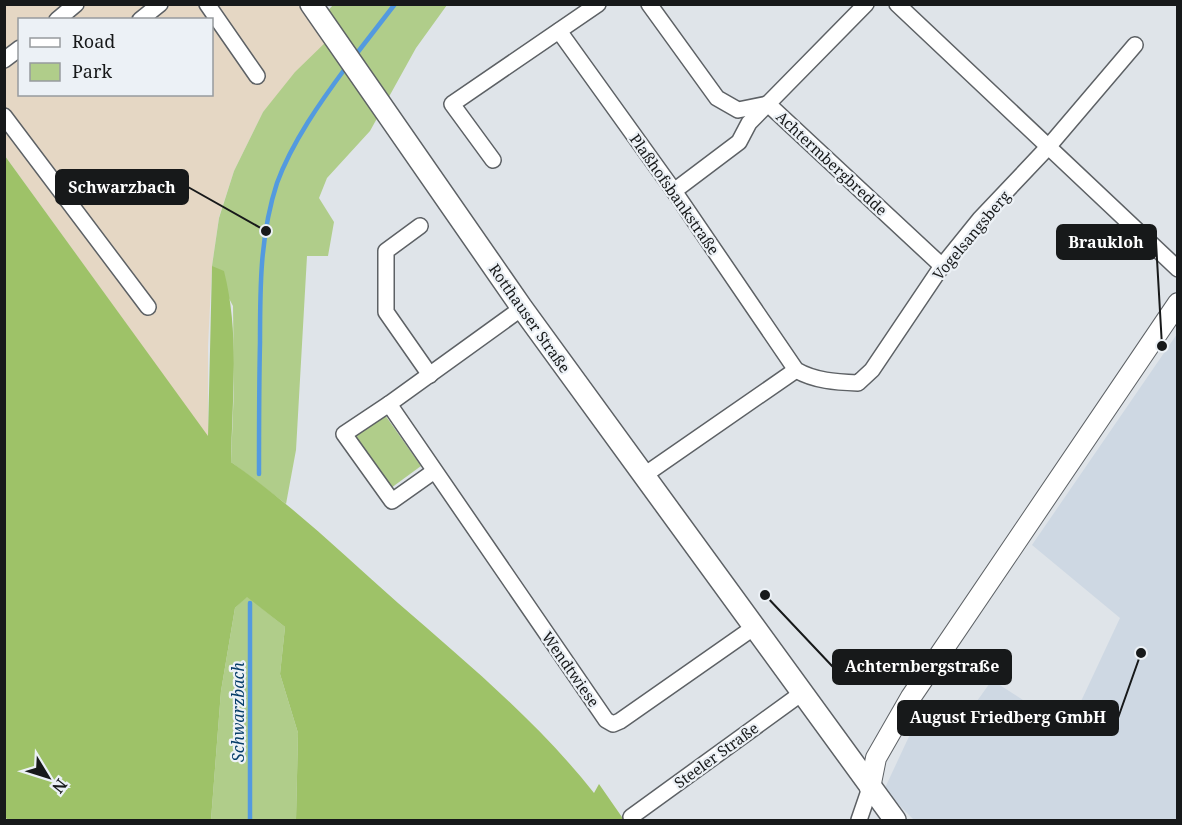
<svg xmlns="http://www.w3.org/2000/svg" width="1182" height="825" font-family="'Noto Serif',serif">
  <rect width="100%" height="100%" fill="#dfe4e9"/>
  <!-- commercial -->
  <path fill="#e5d7c4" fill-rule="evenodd" d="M 4,5 L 308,5 L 331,37 L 263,112 L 234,171 L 219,217 L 212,266 L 208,346 L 208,437 L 5,156 ZM 20,20 L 212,20 L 212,94 L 20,94 Z"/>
  <!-- built -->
  <polygon fill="#ced8e3" points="1177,334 1177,820 914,820 884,790 920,713 955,732 992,680 1068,729 1120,618 1032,545"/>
  <!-- green -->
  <g fill="#b0cd8a">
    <polygon points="333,5 447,5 416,48 370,131 327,178 319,198 334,222 328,256 307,256 296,450 286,504 231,462 234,387 233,306 212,266 219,218 234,171 263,112 295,72 331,37 323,16"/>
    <polygon points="385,415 421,466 391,488 356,436"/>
    <polygon points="247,596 285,627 280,674 298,733 296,820 211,820 221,691 235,608"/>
  </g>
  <!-- forest -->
  <path fill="#9ec268" d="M 5,156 L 208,436 L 212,266 L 224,271 C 240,334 232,398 231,462 C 291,504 344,555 398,603 C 466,662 538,722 594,793 L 599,784 L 624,820 L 296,820 L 298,733 L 280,674 L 285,627 L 247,597 L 235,608 L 221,691 L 211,820 L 8,820 L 5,817 Z"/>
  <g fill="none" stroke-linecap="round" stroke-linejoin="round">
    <!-- stream -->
    <g stroke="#539adf" stroke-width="4.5">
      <polyline points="354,57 395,4"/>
      <path d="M 259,474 C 259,430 259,386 260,342 C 260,288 260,235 277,183 C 292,142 321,101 347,66"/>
      <polyline points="250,820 250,603"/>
    </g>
    <defs>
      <g id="minor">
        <polyline points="207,4 257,76"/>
        <polyline points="649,4 717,98 738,110 768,104 942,266"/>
        <polyline points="897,4 1178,269"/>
        <polyline points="57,20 76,4"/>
        <polyline points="140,20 160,4"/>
        <path d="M 559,31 L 674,191 L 796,370 C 815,381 836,382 858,383 L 872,370 L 942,266 L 980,219 L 1049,146 L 1135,45"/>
        <polyline points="4,60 20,48"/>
        <polyline points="4,116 148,307"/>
        <polyline points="493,160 452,104 598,4"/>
        <polyline points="674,191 739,142 749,123 866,4"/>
        <polyline points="420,226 386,251 386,312 430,375"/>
        <polyline points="522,308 389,404 606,720 613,724 620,721 753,628"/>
        <polyline points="389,404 344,434 392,501 433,472"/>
        <polyline points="643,476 796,370"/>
        <polyline points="631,817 802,693"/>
        <polyline points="859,820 870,788"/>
      </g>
      <polyline id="tertiary" points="870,788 876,758 911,697 1178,303"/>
      <polyline id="secondary" points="311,4 522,308 895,820"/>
    </defs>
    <!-- minor casing -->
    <use href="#minor" stroke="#5d6165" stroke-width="18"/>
    <!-- tertiary casing -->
    <use href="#tertiary" stroke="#5d6165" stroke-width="22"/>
    <!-- secondary casing -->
    <use href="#secondary" stroke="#5d6165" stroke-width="24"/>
    <!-- minor -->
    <use href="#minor" stroke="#fff" stroke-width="15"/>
    <!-- tertiary -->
    <use href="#tertiary" stroke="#fff" stroke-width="20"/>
    <!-- secondary -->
    <use href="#secondary" stroke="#fff" stroke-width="21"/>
  </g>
  <g text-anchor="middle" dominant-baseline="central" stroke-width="4.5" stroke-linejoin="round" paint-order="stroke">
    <!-- street labels -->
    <g font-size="15" fill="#17191a" stroke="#ecf1f6">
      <text transform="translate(832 163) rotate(43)">Achtermbergbredde</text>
      <text transform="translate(675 194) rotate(55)">Plaßhofsbankstraße</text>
      <text transform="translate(971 235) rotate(-50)">Vogelsangsberg</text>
      <text transform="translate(530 318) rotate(55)">Rotthauser Straße</text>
      <text transform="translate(571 669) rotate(55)">Wendtwiese</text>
      <text transform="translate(716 755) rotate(-36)">Steeler Straße</text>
    </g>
    <!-- water labels -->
    <g font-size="16" font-style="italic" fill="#053c68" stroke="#ecf1f6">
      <text transform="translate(238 712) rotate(-90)">Schwarzbach</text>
    </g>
  </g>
  <!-- callouts -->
  <path fill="none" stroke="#17191a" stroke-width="2" d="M266 231L188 187M1162 346L1156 242M765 595L833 667M1141 653L1118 718"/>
  <g fill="#17191a" stroke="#ecf1f6" stroke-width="2">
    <circle cx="266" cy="231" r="6"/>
    <circle cx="1162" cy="346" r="6"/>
    <circle cx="765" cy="595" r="6"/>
    <circle cx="1141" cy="653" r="6"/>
  </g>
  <g fill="#17191a" stroke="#17191a" stroke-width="2">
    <rect x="56" y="170" width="132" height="34" rx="6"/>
    <rect x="1057" y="225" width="99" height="34" rx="6"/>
    <rect x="833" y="650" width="178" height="34" rx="6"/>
    <rect x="898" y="701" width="220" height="34" rx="6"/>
  </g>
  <g font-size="16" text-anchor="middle" font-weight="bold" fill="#fff">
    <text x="122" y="193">Schwarzbach</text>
    <text x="1106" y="248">Braukloh</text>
    <text x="922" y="672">Achternbergstraße</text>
    <text x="1008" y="723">August Friedberg GmbH</text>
  </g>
  <!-- border -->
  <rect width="1182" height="825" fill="none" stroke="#17191a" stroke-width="12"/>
  <!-- legend -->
  <rect x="18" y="18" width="195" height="78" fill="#ecf1f6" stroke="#979b9e" stroke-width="1.5"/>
  <rect x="30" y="38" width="30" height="9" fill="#ffffff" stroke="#979b9e" stroke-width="1.5"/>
  <text x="72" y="48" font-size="18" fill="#17191a">Road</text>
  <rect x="30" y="63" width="30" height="18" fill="#b0cd8a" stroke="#979b9e" stroke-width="1.5"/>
  <text x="72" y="78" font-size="18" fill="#17191a">Park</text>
  <!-- north arrow -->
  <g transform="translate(48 777) rotate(128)" stroke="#ecf1f6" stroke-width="4.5" paint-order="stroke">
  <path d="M0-4.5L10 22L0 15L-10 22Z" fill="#17191a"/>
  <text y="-9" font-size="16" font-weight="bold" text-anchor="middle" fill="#17191a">N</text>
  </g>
</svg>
